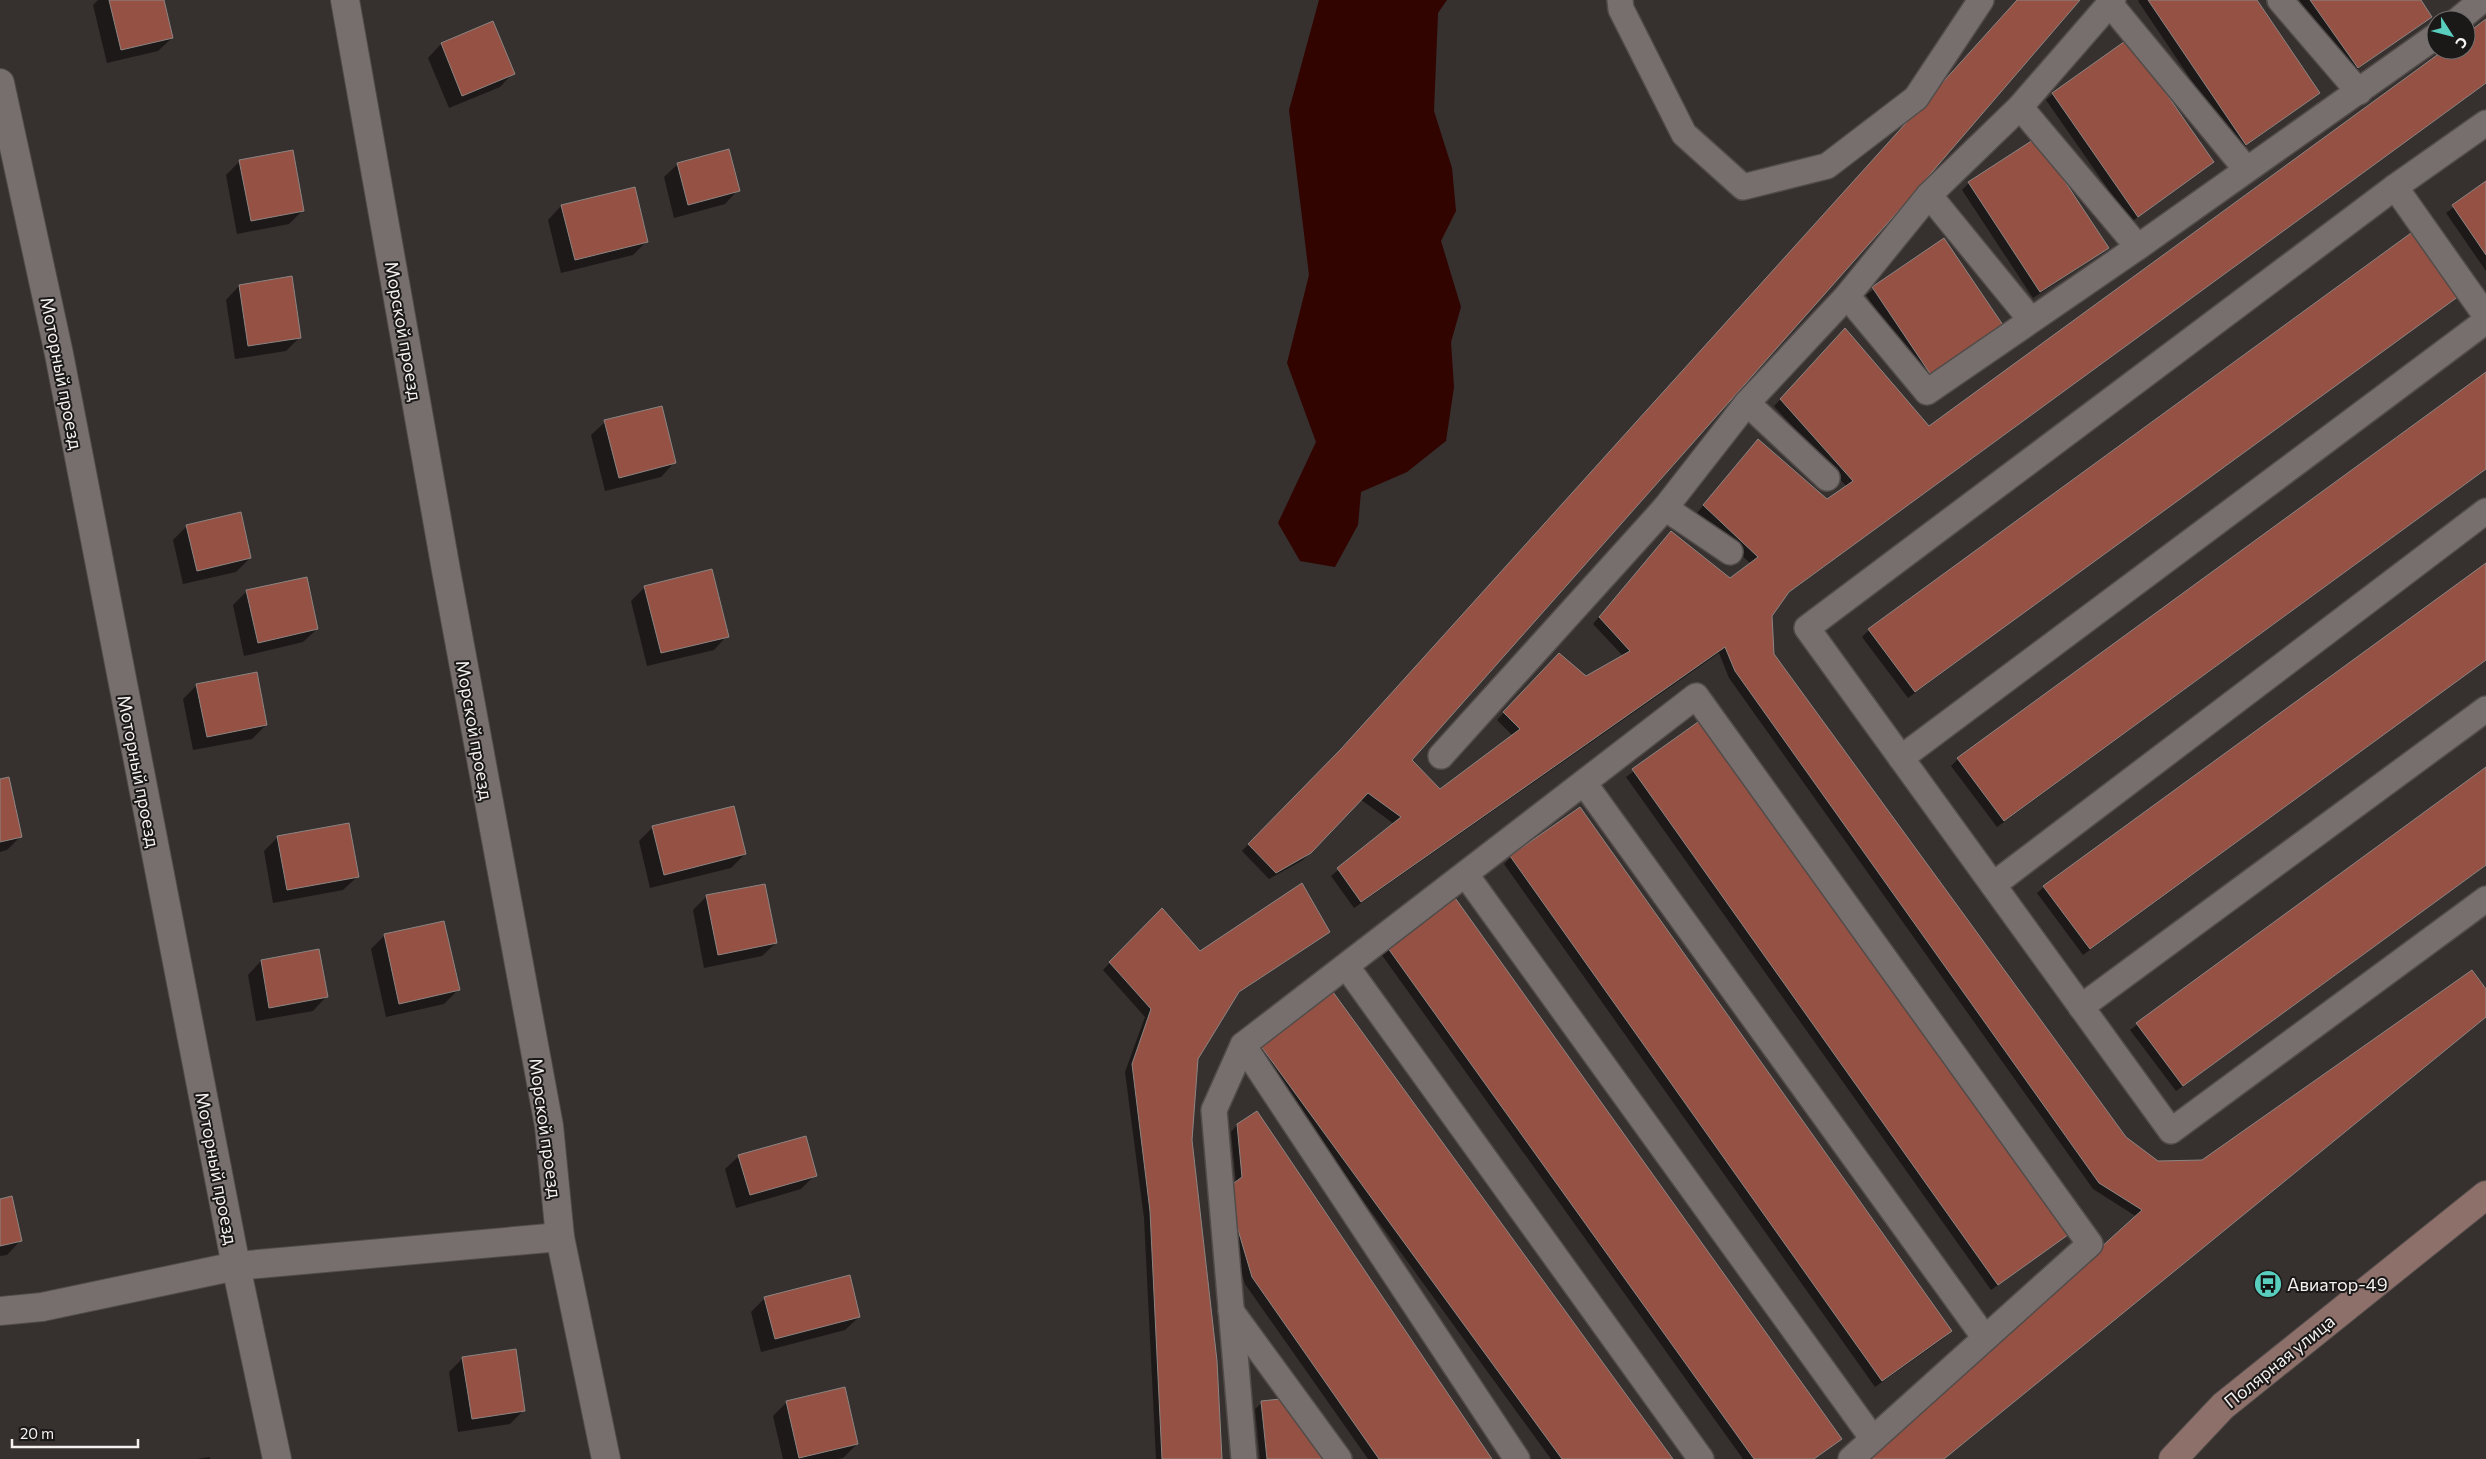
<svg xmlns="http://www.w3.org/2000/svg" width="2486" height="1459" font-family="Commissioner,sans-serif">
  <rect width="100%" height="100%" fill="#36302e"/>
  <!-- water -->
  <polygon fill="#310400" points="1319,0 1447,0 1438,13 1434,111 1452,168 1456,211 1441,241 1461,307 1451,342 1454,387 1446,441 1407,472 1361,492 1358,525 1335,567 1300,561 1278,523 1316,442 1287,363 1309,275 1289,110"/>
  <!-- shadow -->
  <g fill="#0007">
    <polygon points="98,0 163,0 172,38 158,51 107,63 93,5"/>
    <polygon points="2018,0 2078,0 1410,760 1440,791 1513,736 1497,720 1559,654 1586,677 1623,656 1593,624 1665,539 1730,579 1751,564 1697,513 1751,447 1827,500 1847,487 1774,406 1839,337 1929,428 2446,50 2466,50 2466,36 2486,21 2486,83 1785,595 1770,616 1772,654 2125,1138 2158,1162 2202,1161 2486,991 2486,1016 1943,1459 1870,1459 2137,1217 2093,1189 1729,678 1719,653 1354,908 1331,876 1394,824 1360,799 1303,860 1269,879 1242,851 1334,757"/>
    <polygon points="2139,0 2256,0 2319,93 2239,151 2138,1"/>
    <polygon points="2299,0 2419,0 2431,16 2351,74"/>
    <polygon points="492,23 513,73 500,87 449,108 428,58 441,44"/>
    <polygon points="2053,94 2213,162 2131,222 2046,100"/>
    <polygon points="2036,140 2107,248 2100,254 2033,298 1962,190 1969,183"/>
    <polygon points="240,161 303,210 289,224 237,234 226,175"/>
    <polygon points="678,164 738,190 725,204 674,218 664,177"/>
    <polygon points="2486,182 2486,271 2446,213"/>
    <polygon points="561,206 647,241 633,255 561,273 548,220"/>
    <polygon points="1944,240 2001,325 1924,380 1866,295"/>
    <polygon points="239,286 300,337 286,351 235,359 226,300"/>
    <polygon points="2457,295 1908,698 1862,637 1869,630"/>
    <polygon points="2486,374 2486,469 1997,827 1951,766 1958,759"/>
    <polygon points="605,422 674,463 661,477 605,491 591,435"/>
    <polygon points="187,526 250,558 236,572 183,584 173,540"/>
    <polygon points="2486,564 2486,660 2083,955 2037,893 2044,887"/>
    <polygon points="645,587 727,636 714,650 647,666 631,601"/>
    <polygon points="247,591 317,629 303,642 244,656 233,605"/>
    <polygon points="197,685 266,725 252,739 193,750 183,699"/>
    <polygon points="1705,719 2071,1232 1991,1290 1626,777"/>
    <polygon points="2486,769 2486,865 2176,1091 2130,1030"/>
    <polygon points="0,780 21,836 7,850 0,852"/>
    <polygon points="653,827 745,854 731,868 650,888 639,841"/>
    <polygon points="278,837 357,877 343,890 273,903 264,851"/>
    <polygon points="1511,857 1951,1331 1944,1338 1875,1387 1504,864"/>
    <polygon points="706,897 776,943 762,956 704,968 693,910"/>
    <polygon points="1162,909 1199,953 1328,932 1236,995 1197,1059 1190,1140 1221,1459 1156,1459 1144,1218 1125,1072 1145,1017 1103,970"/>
    <polygon points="385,935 458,990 444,1004 386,1017 371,949"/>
    <polygon points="1386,945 1841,1438 1834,1445 1815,1459 1743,1459 1379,951"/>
    <polygon points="261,961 326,997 313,1011 256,1021 248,975"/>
    <polygon points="1261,1046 1671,1459 1551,1459 1255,1052"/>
    <polygon points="1237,1125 1491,1459 1368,1459 1245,1284 1220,1197 1236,1183 1231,1132"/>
    <polygon points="739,1156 815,1175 801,1189 736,1208 725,1169"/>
    <polygon points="0,1200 20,1241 7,1255 0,1256"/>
    <polygon points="765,1298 859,1317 845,1330 761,1352 751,1312"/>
    <polygon points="463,1358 524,1410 510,1424 458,1432 449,1372"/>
    <polygon points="787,1402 857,1444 843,1458 837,1459 783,1459 773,1416"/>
    <polygon points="1262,1403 1338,1459 1260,1459 1255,1409"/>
    <polygon points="210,1457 210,1459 197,1459"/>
  </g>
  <!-- building -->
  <g fill="#955143" stroke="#8c8583">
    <polygon points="109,0 164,0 173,38 121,50"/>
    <polygon points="2017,0 2080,0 1908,200 1412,760 1440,789 1520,729 1503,712 1559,653 1586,676 1630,651 1599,617 1671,531 1730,578 1758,557 1703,505 1758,439 1827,499 1853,481 1780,399 1845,328 1929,426 2444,50 2466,50 2466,34 2486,19 2486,83 1789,592 1772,616 1774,654 2126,1137 2158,1161 2202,1160 2472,970 2486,989 2486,1017 1944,1459 1868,1459 2142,1210 2099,1183 1735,671 1725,647 1361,902 1337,868 1401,817 1368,793 1311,853 1276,873 1248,844 1341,749"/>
    <polygon points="2148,0 2257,0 2320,93 2246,145"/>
    <polygon points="2310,0 2421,0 2432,17 2358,68"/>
    <polygon points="493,21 515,74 462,96 441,43"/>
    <polygon points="2128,39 2214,162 2138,217 2052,93"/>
    <polygon points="2036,138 2109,248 2040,292 1968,182"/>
    <polygon points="729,149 740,191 688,205 677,163"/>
    <polygon points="293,150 304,211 251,221 239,160"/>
    <polygon points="2486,181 2486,255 2452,205"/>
    <polygon points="635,187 648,242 575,260 561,205"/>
    <polygon points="2411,233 2459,296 1915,692 1868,629"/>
    <polygon points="1944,238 2003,325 1931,375 1872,287"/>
    <polygon points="292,276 301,338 248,346 239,285"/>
    <polygon points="2486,372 2486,469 2004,821 1957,758"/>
    <polygon points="662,406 676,463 619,478 604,420"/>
    <polygon points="241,512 251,558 197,571 186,525"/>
    <polygon points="2486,563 2486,660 2090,949 2043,886"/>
    <polygon points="712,569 729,637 661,653 644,586"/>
    <polygon points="307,577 318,629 258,643 246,590"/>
    <polygon points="257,672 267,725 207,737 196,684"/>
    <polygon points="1705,717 2072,1232 1998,1285 1632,769"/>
    <polygon points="2486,767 2486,865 2183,1086 2136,1023"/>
    <polygon points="9,777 22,837 0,842 0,779"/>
    <polygon points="734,806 746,854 664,875 652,826"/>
    <polygon points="1580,807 1952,1331 1882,1381 1510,856"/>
    <polygon points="349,823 359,877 287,890 277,836"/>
    <polygon points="1302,883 1330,932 1239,992 1198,1059 1192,1140 1217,1361 1222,1459 1162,1459 1150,1211 1132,1064 1151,1009 1109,962 1162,908 1200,951"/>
    <polygon points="765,884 777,943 718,955 706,895"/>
    <polygon points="1453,895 1842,1439 1814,1459 1754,1459 1385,944"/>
    <polygon points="444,921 460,990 399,1004 384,934"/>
    <polygon points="319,949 328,997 269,1008 261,960"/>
    <polygon points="1333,992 1673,1459 1562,1459 1260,1045"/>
    <polygon points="1257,1111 1492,1459 1379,1459 1252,1277 1226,1189 1242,1177 1237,1124"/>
    <polygon points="806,1136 817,1176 750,1195 738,1155"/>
    <polygon points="12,1196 22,1241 0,1246 0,1199"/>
    <polygon points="850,1275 860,1317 775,1339 764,1297"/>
    <polygon points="516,1349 525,1411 472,1419 462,1357"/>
    <polygon points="845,1387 858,1444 799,1458 786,1401"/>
    <polygon points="1300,1397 1339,1459 1267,1459 1261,1401"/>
  </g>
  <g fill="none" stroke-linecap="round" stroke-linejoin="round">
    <defs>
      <g id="service">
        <polyline points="1620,0 1621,9 1684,134 1743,187 1827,166 1916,98 1981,0"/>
        <polyline points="2280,0 2359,92"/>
        <polyline points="2110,4 2246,169"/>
        <polyline points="2458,20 2482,0"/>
        <polyline points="2020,107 2138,247"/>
        <polyline points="2486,123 2395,187 1807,628 2171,1131 2486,899"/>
        <polyline points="2395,187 2486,316"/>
        <polyline points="1929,195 2031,320"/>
        <polyline points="1847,296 1927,392 2138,247 2436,36"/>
        <polyline points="1747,403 1827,478"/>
        <polyline points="1665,508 1730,552"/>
        <polyline points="1441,756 1665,508 1747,403 1847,296 1929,195 2020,107 2113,0"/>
        <polyline points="1901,758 2486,321"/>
        <polyline points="1584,783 1985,1338"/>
        <polyline points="1466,875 1873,1439"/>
        <polyline points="1993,885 2486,511"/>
        <polyline points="1347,967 1701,1459"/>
        <polyline points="2081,1007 2486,709"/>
        <polyline points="1243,1045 1517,1459"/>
        <polyline points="1231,1311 1339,1459"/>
        <polyline points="1244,1459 1214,1110 1243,1045 1696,696 2090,1244 1851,1459"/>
      </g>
      <g id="minor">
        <polyline points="345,0 446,570 549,1126 560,1237 606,1459"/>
        <polyline points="0,83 59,354 236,1266 277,1459"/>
        <polyline points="0,1311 42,1307 236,1266 560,1237"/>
      </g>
      <polyline id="secondary" points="2173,1459 2223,1406 2486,1195"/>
    </defs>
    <!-- service casing -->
    <use href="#service" stroke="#514c4a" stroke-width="28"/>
    <!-- minor casing -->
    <use href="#minor" stroke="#514c4a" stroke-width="30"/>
    <!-- secondary casing -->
    <use href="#secondary" stroke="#514c4a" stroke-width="30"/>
    <!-- service -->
    <use href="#service" stroke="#766f6e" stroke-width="25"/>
    <!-- minor -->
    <use href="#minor" stroke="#766f6e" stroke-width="28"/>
    <!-- secondary -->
    <use href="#secondary" stroke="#8e706a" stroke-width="28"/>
  </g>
  <!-- icons -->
  <defs>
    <symbol id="bus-disc" viewBox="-11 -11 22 22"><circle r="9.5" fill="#59cebe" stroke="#1b1818"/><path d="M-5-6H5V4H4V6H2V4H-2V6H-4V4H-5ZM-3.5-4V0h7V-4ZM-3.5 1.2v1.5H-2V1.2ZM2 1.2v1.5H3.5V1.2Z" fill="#111"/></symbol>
  </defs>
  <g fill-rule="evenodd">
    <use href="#bus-disc" x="2252" y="1268" width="32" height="32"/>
  </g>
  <g text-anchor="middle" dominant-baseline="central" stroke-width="4" stroke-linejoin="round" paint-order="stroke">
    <!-- street labels -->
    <g font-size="18" fill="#f5f1f0" stroke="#1b1818">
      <text transform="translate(404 331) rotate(80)">Морской проезд</text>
      <text transform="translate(62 373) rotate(79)">Моторный проезд</text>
      <text transform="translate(475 730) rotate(80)">Морской проезд</text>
      <text transform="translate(139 771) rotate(79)">Моторный проезд</text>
      <text transform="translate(546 1128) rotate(82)">Морской проезд</text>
      <text transform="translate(217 1168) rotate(79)">Моторный проезд</text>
      <text transform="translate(2279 1361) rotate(-39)">Полярная улица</text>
    </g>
    <!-- poi labels -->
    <g font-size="18" fill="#f5f1f0" stroke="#1b1818" text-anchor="start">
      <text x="2287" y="1284">Авиатор-49</text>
    </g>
  </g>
  <!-- north arrow -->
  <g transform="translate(2451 35) rotate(126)"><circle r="24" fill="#1b1818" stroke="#726f6e"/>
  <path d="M0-4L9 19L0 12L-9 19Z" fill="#59cebe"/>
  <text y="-8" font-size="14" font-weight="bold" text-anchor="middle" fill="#f5f1f0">С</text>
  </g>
  <!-- scale -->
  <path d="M12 1439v8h126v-8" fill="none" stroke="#f5f1f0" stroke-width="2.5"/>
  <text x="20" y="1439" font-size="15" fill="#f5f1f0" stroke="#1b1818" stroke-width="4" paint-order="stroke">20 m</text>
</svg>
